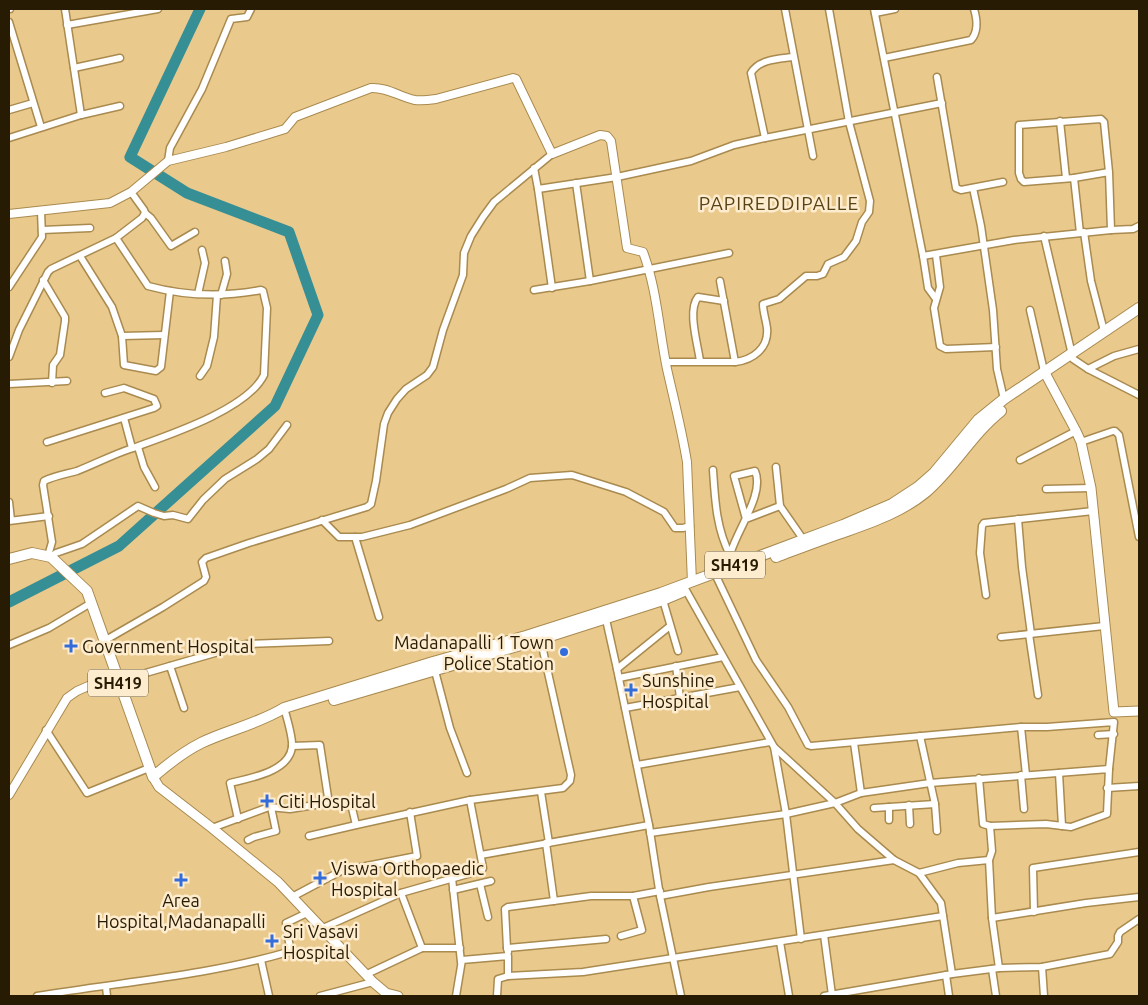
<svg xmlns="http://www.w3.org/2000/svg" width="1148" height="1005" font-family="Ubuntu,sans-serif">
  <rect width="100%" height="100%" fill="#eac98c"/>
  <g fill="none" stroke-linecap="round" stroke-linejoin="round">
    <!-- river -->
    <polyline stroke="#368f95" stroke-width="11" points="9,602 119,546 275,406 318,315 289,232 187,193 130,157 200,9"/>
    <defs>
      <g id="minor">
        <polyline points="9,9 10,9"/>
        <polyline points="65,9 81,115"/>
        <polyline points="785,9 813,156"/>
        <polyline points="874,9 923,256 1014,240 1111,230 1109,172 1104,122 1101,119 1019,125 1019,173 1021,179 1024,182 1074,178 1109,172"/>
        <polyline points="875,13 895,9"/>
        <polyline points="9,22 41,127"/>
        <polyline points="67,25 158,9"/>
        <path d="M 884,58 L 971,40 C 979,31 977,19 974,9"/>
        <polyline points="74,68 120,58"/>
        <polyline points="937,77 956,188 961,190 1003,182"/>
        <polyline points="9,110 33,103"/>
        <polyline points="1060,121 1066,178"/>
        <polyline points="9,138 81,115 120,106"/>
        <path d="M 765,138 L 751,73 C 759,59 779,59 793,57"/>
        <polyline points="168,161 170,148 202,89 231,19 247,17 251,9"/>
        <polyline points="534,168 538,189 617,177 691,161 734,145 765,138 942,103"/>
        <polyline points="1074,178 1080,233"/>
        <polyline points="576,183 590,281"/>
        <polyline points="973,188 981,226 993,310 997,369 1004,399"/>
        <polyline points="538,189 552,288"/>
        <polyline points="145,213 151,218 171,246 195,232"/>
        <polyline points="42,230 90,228"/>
        <polyline points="1111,230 1133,229 1139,226"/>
        <polyline points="1084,232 1091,281 1104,331"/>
        <polyline points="1044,236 1073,359 1088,369 1139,395"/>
        <polyline points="936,255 940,287 934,308 940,346 946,349 996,347"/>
        <polyline points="80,256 112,307 122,336 124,365 156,371 161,367 170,291"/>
        <polyline points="923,256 928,288 936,299"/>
        <polyline points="43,280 65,317 65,321 60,355 53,365 52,383"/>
        <polyline points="720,281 735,362"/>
        <polyline points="9,287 42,237 41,211"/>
        <polyline points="534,290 590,281 729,253"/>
        <polyline points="198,294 205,263 202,250"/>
        <polyline points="221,295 227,274 225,261"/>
        <polyline points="1030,310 1044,371"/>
        <polyline points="122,336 164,335"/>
        <polyline points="9,357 19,330 48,272 51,269 116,238 142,218 145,213 144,210 131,192"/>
        <path d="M 700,361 C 698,345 687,310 698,297 L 724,301"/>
        <path d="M 666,362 L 735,362 C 753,360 769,348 767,328 C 766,320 763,312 763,304 L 779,299 L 806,276 L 817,276 L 823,274 L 828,264 L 844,257 L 856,241 L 862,222 L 869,212 L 870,201 L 849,122 L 829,9"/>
        <polyline points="1088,369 1114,356 1139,349"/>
        <polyline points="200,376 207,366 214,337 217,295"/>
        <polyline points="9,384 67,381"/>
        <polyline points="124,418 132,448"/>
        <polyline points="47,442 154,408 157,406 154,399 124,388 105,393"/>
        <polyline points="1081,442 1113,431 1115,431 1119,435 1139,537"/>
        <polyline points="138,447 144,467 155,487"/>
        <polyline points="1020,460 1076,431"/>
        <polyline points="776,467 780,506 803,539"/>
        <path d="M 713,470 C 715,499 716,528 730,555"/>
        <polyline points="1046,489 1091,488"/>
        <polyline points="9,502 11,520"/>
        <polyline points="1018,519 1022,567 1031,634"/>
        <polyline points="322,520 339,537 362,537 410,525 506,489 530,478 572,475 626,492 664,512 675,528 683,528 690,526"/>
        <polyline points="9,521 49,516"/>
        <polyline points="355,537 379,617"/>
        <path d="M 48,556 L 52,542 L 43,485 L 44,481 C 54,476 66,474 77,471 C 95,464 112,455 130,449 C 166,436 247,410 264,375 L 267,308 L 263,291 L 261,290 C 224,297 185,296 148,286 L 116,238"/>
        <polyline points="51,557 56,553 82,544 138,506 154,513 164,516 173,515 188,519 203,500 225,479 257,459 269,449 287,425"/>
        <path d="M 730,567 C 730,562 730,557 731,552 C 737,530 765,493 755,471 L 734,476 L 746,519 L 780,506"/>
        <polyline points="717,578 756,660 788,707 808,745 811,746 1021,727 1047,727 1114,722 1109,769"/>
        <polyline points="683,585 774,747 835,803 858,829 894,860 919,873 941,903 952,974 824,996"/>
        <polyline points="986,595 980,553 982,526 984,523 1093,511"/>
        <polyline points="663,600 678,651"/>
        <polyline points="605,615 617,669 649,825 660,896 681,996"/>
        <polyline points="1029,634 1038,695"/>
        <polyline points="1001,637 1104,626"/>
        <polyline points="104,641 163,607 204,581 206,577 202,562 206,558 249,543 367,507 371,504 376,481 384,424 388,413 397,399 406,389 427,375 433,367 443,330 463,275 464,253 471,236 483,217 494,202 552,154"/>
        <polyline points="9,645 49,628 91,603"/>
        <polyline points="170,666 184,708"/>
        <polyline points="676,666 680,698"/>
        <polyline points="617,669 670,626"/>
        <polyline points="435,671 450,728 467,773"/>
        <polyline points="619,678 723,657"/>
        <polyline points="118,681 246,644 329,641"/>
        <polyline points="625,708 740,687"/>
        <polyline points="1021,727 1026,775"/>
        <polyline points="46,730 87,793 149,768"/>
        <polyline points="1098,735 1114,734"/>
        <polyline points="920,736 935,804 937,831"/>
        <polyline points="854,743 861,793"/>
        <polyline points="292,746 320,745 329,804"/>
        <polyline points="774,747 786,814 801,939"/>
        <polyline points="637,765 770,742"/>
        <polyline points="1059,773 1062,826"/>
        <polyline points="1021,775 1024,809"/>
        <polyline points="1107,788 1139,786"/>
        <polyline points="541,792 549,843"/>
        <polyline points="909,805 910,824"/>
        <polyline points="874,808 935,804"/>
        <path d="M 238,819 L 230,783 C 250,778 289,772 292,747 C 293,738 287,718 284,708"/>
        <polyline points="889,820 889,807"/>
        <polyline points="990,826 992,851 989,860 992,918 999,968"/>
        <polyline points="212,828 269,807 290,809 321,804 350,806 352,808 356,825 470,800 563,788 570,781 571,775 540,637"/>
        <polyline points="650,833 786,814 835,803 861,793 930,783 1109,769 1107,814 1071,827 1046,824 990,826 983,824 979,778"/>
        <polyline points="309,836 356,825"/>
        <polyline points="248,840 254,837 276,831 271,807"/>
        <polyline points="546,843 554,901"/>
        <polyline points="481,855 649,825"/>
        <polyline points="919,873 958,863 989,860"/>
        <polyline points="452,878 461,962"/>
        <polyline points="480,884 488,917"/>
        <polyline points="453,890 491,881"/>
        <polyline points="660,896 709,887 894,860"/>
        <polyline points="292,897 341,871 417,856 410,812"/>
        <polyline points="1034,912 1033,868 1139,852"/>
        <polyline points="992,918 1086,903 1139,897"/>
        <polyline points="323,928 401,893 482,870 483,868 470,800"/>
        <polyline points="824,935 832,995"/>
        <polyline points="621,936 642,930 633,896"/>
        <polyline points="780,942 789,996"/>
        <polyline points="422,948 460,948"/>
        <polyline points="507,948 505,909 508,907 591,896 633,896 660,891"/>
        <polyline points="508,952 507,948 606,939"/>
        <polyline points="261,960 269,996"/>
        <polyline points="1042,967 1044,996"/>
        <polyline points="992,969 996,996"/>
        <polyline points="367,974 422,948 401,893"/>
        <polyline points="952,974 999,968 1042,967 1110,954 1118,942 1118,936 1120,932 1139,919"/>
        <polyline points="946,975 949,996"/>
        <polyline points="508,976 583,972 943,916"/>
        <polyline points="106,987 107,996"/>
        <path d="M 37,996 C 121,982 206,976 288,952 L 290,948 L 286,923 L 307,913"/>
        <polyline points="320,996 373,982"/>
        <polyline points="456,996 462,960 508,956 508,976 498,979 497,996"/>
      </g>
      <g id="tertiary">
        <path d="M 9,214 L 110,203 L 131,192 L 168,161 L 226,147 L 285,129 L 295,117 L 371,88 C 387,87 400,97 415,100 C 422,101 429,100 436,99 L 513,78 L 516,79 L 552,154 L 600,135 L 607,136 L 611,141 L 627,248 L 643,252 C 657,289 659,330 667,369 C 674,400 682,431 687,462 L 692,582"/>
        <polyline points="9,795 67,698 77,691 116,674"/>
      </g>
      <g id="secondary">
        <polyline points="1044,371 1076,431 1081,442 1091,488 1114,712 1139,711"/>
        <polyline points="153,777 159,787 212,828 278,882 373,982 386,993 398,996"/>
      </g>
      <g id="primary">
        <path d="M 776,557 C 800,548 823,539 847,531 C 875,521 903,511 926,492 C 954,468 972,434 1001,411"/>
        <path d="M 9,559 L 32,553 L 51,557 L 87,591 L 153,777 C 168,764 183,752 201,743 C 228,730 258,724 284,708 L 433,662 L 526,636 L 661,593 L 843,525 L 892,504 L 918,487 L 934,473 L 978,420 L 1004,399 L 1139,308"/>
        <polyline points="334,700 541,639 663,600 682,592"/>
      </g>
    </defs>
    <!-- minor casing -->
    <use href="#minor" stroke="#a98a4f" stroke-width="9"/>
    <!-- tertiary casing -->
    <use href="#tertiary" stroke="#a98a4f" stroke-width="10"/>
    <!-- secondary casing -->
    <use href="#secondary" stroke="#a98a4f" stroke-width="11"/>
    <!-- primary casing -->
    <use href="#primary" stroke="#a98a4f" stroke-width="12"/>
    <!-- minor -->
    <use href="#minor" stroke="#fff" stroke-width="6"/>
    <!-- tertiary -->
    <use href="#tertiary" stroke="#fff" stroke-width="8"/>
    <!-- secondary -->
    <use href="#secondary" stroke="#fff" stroke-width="9"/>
    <!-- primary -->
    <use href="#primary" stroke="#fff" stroke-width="10"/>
  </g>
  <!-- markers -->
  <g fill="#336cdb" stroke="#fdecce" stroke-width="2">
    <path d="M68.5 638.5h5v5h5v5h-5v5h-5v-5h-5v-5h5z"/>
    <circle cx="564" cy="652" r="5"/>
    <path d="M628.5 682.5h5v5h5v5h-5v5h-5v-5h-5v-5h5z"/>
    <path d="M264.5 793.5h5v5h5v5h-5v5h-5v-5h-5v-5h5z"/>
    <path d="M317.5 870.5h5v5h5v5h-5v5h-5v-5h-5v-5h5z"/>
    <path d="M178.5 872.5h5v5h5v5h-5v5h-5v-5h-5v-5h5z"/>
    <path d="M269.5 933.5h5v5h5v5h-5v5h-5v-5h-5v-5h5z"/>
  </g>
  <g text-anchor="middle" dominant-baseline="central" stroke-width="5" stroke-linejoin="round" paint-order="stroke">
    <!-- shield labels -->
    <g fill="#fdecce" stroke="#685a40" stroke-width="1">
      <rect x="705" y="551.5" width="60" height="27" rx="4"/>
      <rect x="88" y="669.5" width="60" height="27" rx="4"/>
    </g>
    <g font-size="16" font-weight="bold" fill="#281b03">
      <text x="735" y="565">SH419</text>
      <text x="118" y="683">SH419</text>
    </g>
    <!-- poi labels -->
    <g font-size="18" fill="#281b03" stroke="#fdecce" text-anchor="start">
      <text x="554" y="642" text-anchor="end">Madanapalli 1 Town<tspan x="554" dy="21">Police Station</tspan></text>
      <text x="82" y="646">Government Hospital</text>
      <text x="642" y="680">Sunshine<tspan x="642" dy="21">Hospital</tspan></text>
      <text x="278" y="801">Citi Hospital</text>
      <text x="331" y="868">Viswa Orthopaedic<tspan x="331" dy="21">Hospital</tspan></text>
      <text x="181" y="900" text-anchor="middle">Area<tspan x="181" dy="21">Hospital,Madanapalli</tspan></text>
      <text x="283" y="931">Sri Vasavi<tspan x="283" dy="21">Hospital</tspan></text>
    </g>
    <!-- neighbourhood labels -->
    <g font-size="19" letter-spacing="1" fill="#594214" stroke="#fdecce">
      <text x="779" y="203">PAPIREDDIPALLE</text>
    </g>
  </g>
  <!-- border -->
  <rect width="1148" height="1005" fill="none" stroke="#281b03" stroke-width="20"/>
</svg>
